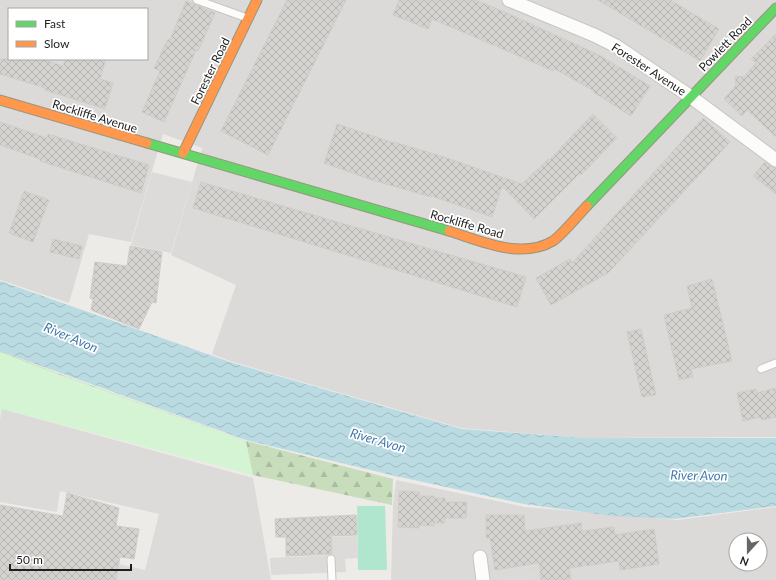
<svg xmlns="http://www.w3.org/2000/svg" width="776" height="580" font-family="Lato,sans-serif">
  <defs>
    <pattern id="forest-firs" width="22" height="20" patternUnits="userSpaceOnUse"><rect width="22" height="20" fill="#c8ddbb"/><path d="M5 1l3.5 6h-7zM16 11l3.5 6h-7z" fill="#abbda0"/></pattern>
    <pattern id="water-waves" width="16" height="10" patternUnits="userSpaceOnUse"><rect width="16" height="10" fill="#b9dbe1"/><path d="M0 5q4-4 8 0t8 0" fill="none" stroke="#9fbcc1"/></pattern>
    <pattern id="building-cross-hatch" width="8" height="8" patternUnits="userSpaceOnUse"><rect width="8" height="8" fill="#d5d3d0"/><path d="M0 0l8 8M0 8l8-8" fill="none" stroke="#b6b5b2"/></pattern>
  </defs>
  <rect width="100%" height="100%" fill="#edebe7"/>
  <!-- residential -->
  <g fill="#dcdad9" fill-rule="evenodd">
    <path d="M 0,0 L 776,0 L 776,437 L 586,438 L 461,428 L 230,361 L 212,354 L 236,285 L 171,255 L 202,148 L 163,134 L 131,242 L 89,234 L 69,303 L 0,280 ZM 9,9 L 147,9 L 147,59 L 9,59 Z"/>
    <path d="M 396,480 L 525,507 L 677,520 L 776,507 L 776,580 L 391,580 L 393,505 ZM 736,540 L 760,540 L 760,564 L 736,564 Z"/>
  </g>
  <!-- forest -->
  <polygon fill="url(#forest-firs)" points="0,351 57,373 246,441 393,479 392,505 253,475 15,408 0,395"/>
  <!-- park -->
  <polygon fill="#d4f4d3" points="0,352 58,374 246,441 253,475 2,409 0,419"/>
  <!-- pitch -->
  <polygon fill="#b0e6ce" points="357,506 385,506 387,570 358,570"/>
  <!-- parking -->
  <g fill="#dcdbd9">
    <polygon points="152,172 192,182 171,253 131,245"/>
    <polygon points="2,409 253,478 271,580 116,580 119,564 145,570 159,514 60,491 57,512 0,502 0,420"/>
    <polygon points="357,536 358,558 345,559 346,572 271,575 270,558 332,555 331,537"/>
    <polygon points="535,572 536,580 499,580 499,577"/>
  </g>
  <!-- water -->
  <polygon fill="url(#water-waves)" points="0,281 230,362 462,429 587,438 776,438 776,506 674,519 613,516 524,504 391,475 246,440 0,351"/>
  <!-- building -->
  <g fill="url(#building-cross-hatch)" stroke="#d0ccc8">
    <polygon points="287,0 346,0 268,155 221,131"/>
    <polygon points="399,0 476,0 507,13 599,55 650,86 631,116 593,92 594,91 555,69 553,71 491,44 432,19 428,29 393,15"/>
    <polygon points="598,0 670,0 719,29 700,61"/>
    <polygon points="186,1 215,13 198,51 196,50 164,122 142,112 160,71 154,68 168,39 170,40"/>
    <polygon points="776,34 776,137 747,110 742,116 724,99 736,85 735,76 744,77 756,63 751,59"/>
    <polygon points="0,59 42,59 63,66 65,59 106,59 100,79 113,83 105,109 45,90 45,88 0,74"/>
    <polygon points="593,114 617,138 581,175 580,173 534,219 502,186 492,217 432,196 431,197 372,180 324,163 337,124 394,143 394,142 444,157 522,184 548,159 549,160"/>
    <polygon points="703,118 730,142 608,273 551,305 536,278 570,259 572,263"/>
    <polygon points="0,122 47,138 48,134 149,165 141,193 40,161 40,159 0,145"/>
    <polygon points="765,162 772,167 776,168 776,194 753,176"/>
    <polygon points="201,182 526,277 517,307 193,208"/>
    <polygon points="24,191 49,200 33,242 9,233"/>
    <polygon points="53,239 82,246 79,259 50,252"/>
    <polygon points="130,246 162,252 156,303 152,302 139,329 91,310 93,299 90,298 95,262 127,266"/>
    <polygon points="712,279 732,361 691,369 693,377 679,380 664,315 692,308 687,286"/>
    <polygon points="641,329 656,395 642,397 627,332"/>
    <polygon points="776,388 776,417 762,420 760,417 743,421 737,393 756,389 757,393"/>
    <polygon points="399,491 419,492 419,496 434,496 434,498 445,498 445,502 467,502 466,518 445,518 444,523 434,523 434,526 419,525 419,528 398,527"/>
    <polygon points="67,493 119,508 116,526 139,529 134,559 120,557 116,580 0,580 0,505 63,516"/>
    <polygon points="356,515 357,535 331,536 332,554 286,556 286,537 276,537 275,519"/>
    <polygon points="486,515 524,515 525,531 581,523 582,531 614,527 615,535 654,529 659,564 620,570 619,561 569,568 571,580 541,580 539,563 495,570 490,538 486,538"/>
  </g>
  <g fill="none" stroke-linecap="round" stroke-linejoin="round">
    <defs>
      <g id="lane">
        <polyline points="197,0 247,18"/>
        <polyline points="761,369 776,363"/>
        <polyline points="331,559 332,580"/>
      </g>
      <g id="street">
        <polyline points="509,0 594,35 616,46 691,97 776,160"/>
        <polyline points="480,557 483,580"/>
      </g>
      <g id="fast">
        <polyline points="147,143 449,231"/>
        <polyline points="587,206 776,8"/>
      </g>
      <g id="slow">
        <polyline points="0,100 147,143"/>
        <polyline points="183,153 257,0"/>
        <path d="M 449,231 C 481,241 521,260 553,241 C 562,235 579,214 587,206"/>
      </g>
    </defs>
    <!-- lane casing -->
    <use href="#lane" stroke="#c6c5c3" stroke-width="9"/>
    <!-- street casing -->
    <use href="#street" stroke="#c6c5c3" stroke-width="15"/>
    <!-- fast casing -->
    <use href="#fast" stroke="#97977e" stroke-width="11"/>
    <!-- slow casing -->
    <use href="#slow" stroke="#97977e" stroke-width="11"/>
    <!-- lane -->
    <use href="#lane" stroke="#fcfcfb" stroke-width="7"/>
    <!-- street -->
    <use href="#street" stroke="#fcfcfb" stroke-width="13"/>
    <!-- fast -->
    <use href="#fast" stroke="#63d668" stroke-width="9"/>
    <!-- slow -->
    <use href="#slow" stroke="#ff974d" stroke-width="9"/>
  </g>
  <g text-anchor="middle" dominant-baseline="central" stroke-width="3.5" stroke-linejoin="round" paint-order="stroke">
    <!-- street labels -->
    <g font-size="12" fill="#1f1f1f" stroke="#fff">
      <text transform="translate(725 44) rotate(-46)">Powlett Road</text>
      <text transform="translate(649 69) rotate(33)">Forester Avenue</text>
      <text transform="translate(210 71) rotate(-64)">Forester Road</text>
      <text transform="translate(95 116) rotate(17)">Rockliffe Avenue</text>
      <text transform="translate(467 224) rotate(16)">Rockliffe Road</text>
    </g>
    <!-- water labels -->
    <g font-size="13" font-style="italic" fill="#437aab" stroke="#fff">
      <text transform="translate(71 337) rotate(23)">River Avon</text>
      <text transform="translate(378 440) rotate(16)">River Avon</text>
      <text transform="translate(699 475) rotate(1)">River Avon</text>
    </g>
  </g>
  <!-- legend -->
  <rect x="8" y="8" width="140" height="52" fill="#ffffff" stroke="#a5a5a5"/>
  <rect x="16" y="21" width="20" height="6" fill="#63d668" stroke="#a5a5a5"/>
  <text x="44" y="28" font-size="12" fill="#1f1f1f">Fast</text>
  <rect x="16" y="41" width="20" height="6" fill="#ff974d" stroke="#a5a5a5"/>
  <text x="44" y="48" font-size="12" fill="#1f1f1f">Slow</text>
  <!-- north arrow -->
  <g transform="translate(748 552) rotate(201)"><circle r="19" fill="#ffffff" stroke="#a5a5a5"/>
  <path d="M0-3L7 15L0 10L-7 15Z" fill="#676665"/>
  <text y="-6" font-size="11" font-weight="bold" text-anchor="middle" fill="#1f1f1f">N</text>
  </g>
  <!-- scale -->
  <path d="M10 564v6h121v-6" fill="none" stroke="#1f1f1f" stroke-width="2"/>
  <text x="16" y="564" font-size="12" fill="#1f1f1f" stroke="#ffffff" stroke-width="3" paint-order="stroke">50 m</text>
</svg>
